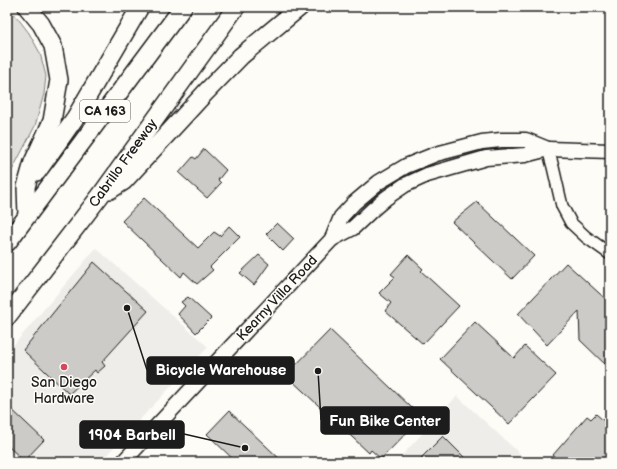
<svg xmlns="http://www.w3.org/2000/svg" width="617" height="469" font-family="'Balsamiq Sans',sans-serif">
  <rect width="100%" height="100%" fill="#fdfcf7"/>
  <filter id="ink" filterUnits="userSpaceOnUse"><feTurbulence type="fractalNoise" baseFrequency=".025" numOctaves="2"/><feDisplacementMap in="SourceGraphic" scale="8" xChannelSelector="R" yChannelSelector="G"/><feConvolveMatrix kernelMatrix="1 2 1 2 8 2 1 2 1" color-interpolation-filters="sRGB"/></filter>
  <g filter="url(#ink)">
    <!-- built -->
    <g fill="#eeede9">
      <polygon points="96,248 208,347 100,462 22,462 7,449 7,353"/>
      <polygon points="457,396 529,462 396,462"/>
    </g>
    <!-- green -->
    <polygon fill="#e0dfdb" stroke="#7e7e7c" points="7,10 16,16 29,33 40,53 46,76 44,94 35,126 7,180"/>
    <!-- building -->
    <g fill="#cccbc8" stroke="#1c1c1c">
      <polygon points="204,149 226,170 218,180 221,183 207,198 179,173 193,157 196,159"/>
      <polygon points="144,198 198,248 214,232 220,236 229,226 240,237 210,267 213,270 197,284 184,272 181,277 122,221"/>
      <polygon points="477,202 534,256 512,279 452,222"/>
      <polygon points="277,223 294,239 283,251 266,234"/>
      <polygon points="259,255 269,264 254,285 240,273"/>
      <polygon points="408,255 423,269 421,271 459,306 423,344 385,311 391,303 379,293 395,277 391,274"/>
      <polygon points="94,262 148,311 102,362 105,366 97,373 95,370 69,394 23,350"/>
      <polygon points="566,263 610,303 610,369 580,340 579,311 547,345 518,314"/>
      <polygon points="188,297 211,318 196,333 178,314 185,306 181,302"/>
      <polygon points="475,322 514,358 525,346 556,375 509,424 440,359"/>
      <polygon points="330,330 412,408 411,411 419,420 381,459 371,450 369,453 286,375"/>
      <polygon points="7,405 44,440 24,461 7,445"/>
      <polygon points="229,411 283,462 236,462 207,434"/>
      <polygon points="596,414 610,426 610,462 560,462 553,455 587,416 591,419"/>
      <polygon points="443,436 469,462 417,462"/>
    </g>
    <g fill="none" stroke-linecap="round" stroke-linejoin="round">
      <defs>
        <polyline id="minor" points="548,149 553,167 562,206 571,223 586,237 610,254"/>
        <g id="major">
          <polyline points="332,239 341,217 354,203 379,182 406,166 436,154 482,142 501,140 526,140 548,149"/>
          <polyline points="123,462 332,239 353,228 372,210 386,198 405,185 427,175 486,158 525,155 548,149 610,151"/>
        </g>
        <g id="highway">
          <polyline points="27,7 41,24 53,46 59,80 52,121 33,162 26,187 27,215"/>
          <polyline points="37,172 75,118 140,7"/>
          <polyline points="110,190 124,181 206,92 241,56 300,7"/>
          <polyline points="7,243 183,7"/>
          <polyline points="7,317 100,196 236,7"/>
        </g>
      </defs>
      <!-- minor casing -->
      <use href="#minor" stroke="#1c1c1c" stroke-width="14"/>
      <!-- major casing -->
      <use href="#major" stroke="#1c1c1c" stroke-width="17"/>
      <!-- highway casing -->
      <use href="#highway" stroke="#1c1c1c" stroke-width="20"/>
      <!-- minor -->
      <use href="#minor" stroke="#fdfcf7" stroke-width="11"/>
      <!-- major -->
      <use href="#major" stroke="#fdfcf7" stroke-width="14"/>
      <!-- highway -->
      <use href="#highway" stroke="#fdfcf7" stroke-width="17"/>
    </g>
  </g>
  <!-- markers -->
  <circle fill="#d1495b" stroke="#fdfcf7" stroke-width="1.5" cx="64" cy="367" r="4"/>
  <g text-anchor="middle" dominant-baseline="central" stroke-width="3" stroke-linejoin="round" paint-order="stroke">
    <!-- shield labels -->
    <rect fill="#fdfcf7" stroke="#605f5e" stroke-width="1" x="80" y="100" width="50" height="22" rx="3"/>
    <g font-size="13" font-weight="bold" fill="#1c1c1c">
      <text x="105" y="111">CA 163</text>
    </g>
    <!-- street labels -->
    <g font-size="14" fill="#1c1c1c" stroke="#fdfcf7">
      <text transform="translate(123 163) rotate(-54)">Cabrillo Freeway</text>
      <text transform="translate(277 298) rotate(-47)">Kearny Villa Road</text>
    </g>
    <!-- poi labels -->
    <g font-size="14" fill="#1c1c1c" stroke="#fdfcf7">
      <text x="64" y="382">San Diego<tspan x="64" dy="16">Hardware</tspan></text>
    </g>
  </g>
  <!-- callouts -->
  <path fill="none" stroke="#1c1c1c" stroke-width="1.5" d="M127 308L147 370M318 371L321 420M245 448L184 434"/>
  <g fill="#1c1c1c" stroke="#fdfcf7" stroke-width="1.5">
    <circle cx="127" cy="308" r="4"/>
    <circle cx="318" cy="371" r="4"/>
    <circle cx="245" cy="448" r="4"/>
  </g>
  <g fill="#1c1c1c" stroke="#1c1c1c" stroke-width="1.5">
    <rect x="147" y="357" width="147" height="27" rx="4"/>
    <rect x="321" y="407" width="128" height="27" rx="4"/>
    <rect x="80" y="421" width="104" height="27" rx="4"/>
  </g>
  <g font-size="15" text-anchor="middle" font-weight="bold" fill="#fff">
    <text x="221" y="375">Bicycle Warehouse</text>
    <text x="385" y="426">Fun Bike Center</text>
    <text x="132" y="440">1904 Barbell</text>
  </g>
  <!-- margin -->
  <rect width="617" height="469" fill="none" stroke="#fdfcf7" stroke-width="24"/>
  <rect x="12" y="12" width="593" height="445" fill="none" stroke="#1c1c1c" stroke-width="1.5" filter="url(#ink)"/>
</svg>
